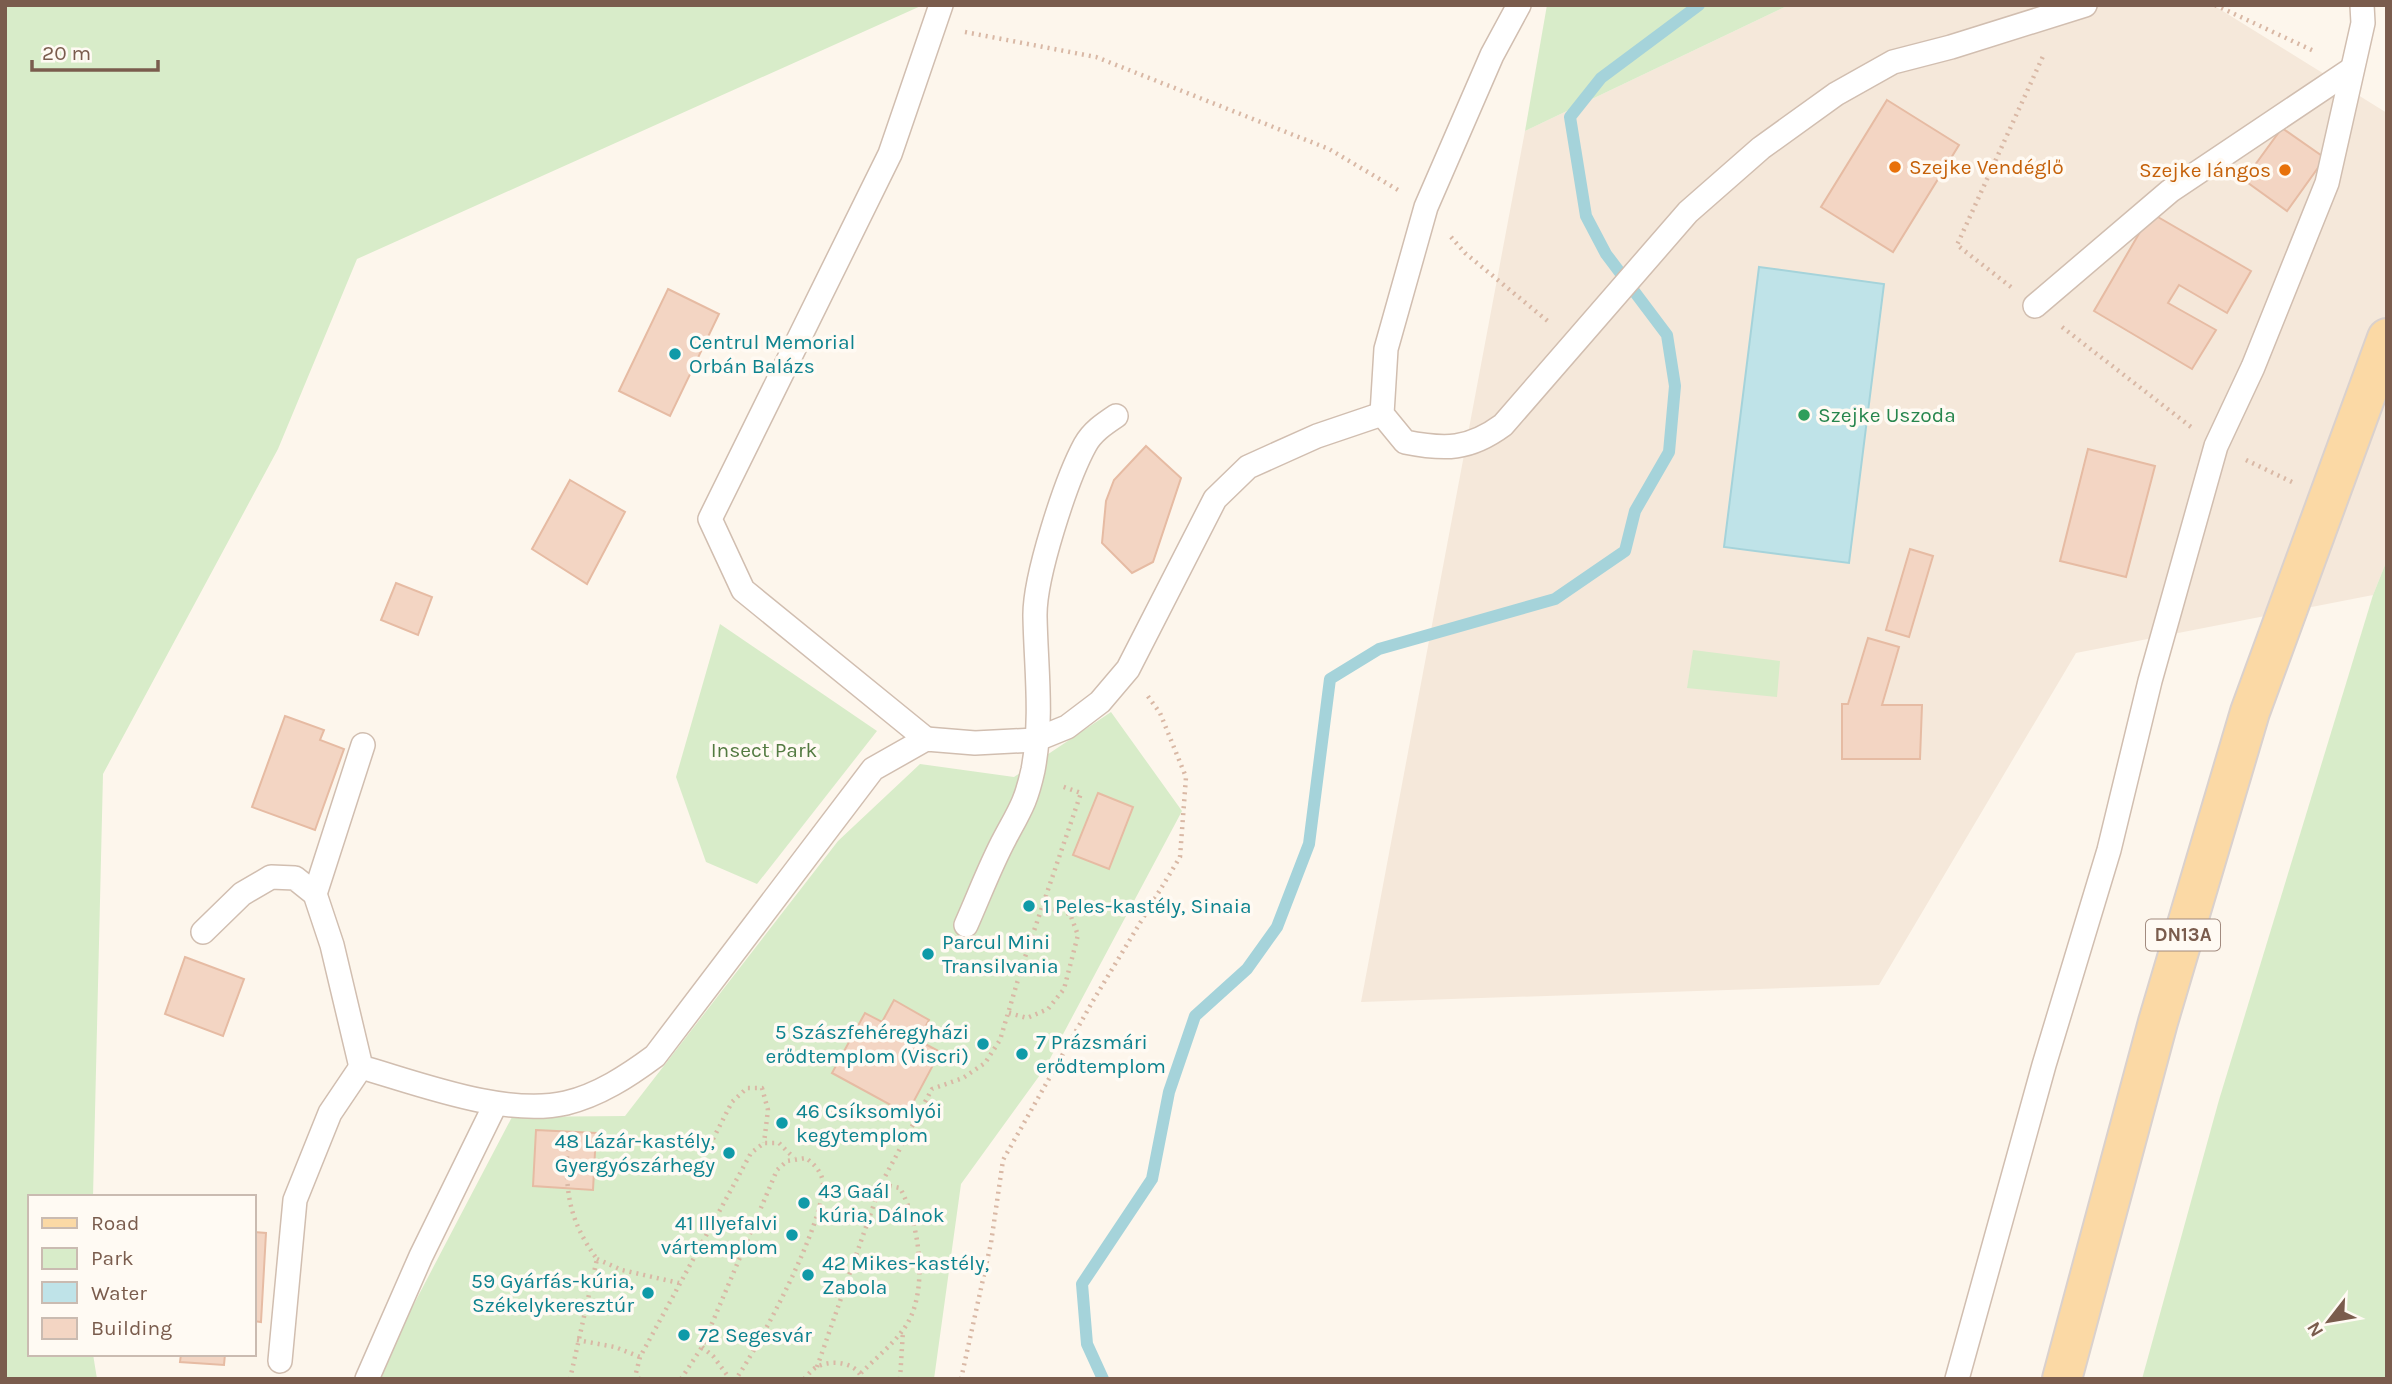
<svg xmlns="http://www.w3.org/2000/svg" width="2392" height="1384" font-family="Karla,sans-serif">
  <rect width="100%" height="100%" fill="#fdf6ec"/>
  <!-- residential -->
  <polygon fill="#f5e8da" points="1789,5 2213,5 2387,113 2387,560 2373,595 2076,653 1879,985 1361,1002 1525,131"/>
  <!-- green -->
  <g fill="#d8ecc9">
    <polygon points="5,5 923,5 357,259 278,449 103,774 93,1197 30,1197 30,1354 93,1354 97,1379 5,1379"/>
    <polygon points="1547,5 1789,5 1525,131"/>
    <polygon points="2387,560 2387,1379 2142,1379 2219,1100 2373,595"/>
    <polygon points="720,624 877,731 757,884 706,862 676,777"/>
    <polygon points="1693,650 1780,661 1777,697 1687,688"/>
    <polygon points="1111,712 1182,811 1045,1068 961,1184 934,1379 381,1379 393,1344 512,1117 625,1116 838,841 920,764 1014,777"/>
  </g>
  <!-- water -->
  <polygon fill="#bfe3e8" stroke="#a5d3da" stroke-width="2" points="1759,267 1884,284 1849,563 1724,547"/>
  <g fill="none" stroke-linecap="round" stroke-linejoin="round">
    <!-- stream -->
    <polyline stroke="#a5d3da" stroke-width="12" points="1103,1379 1087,1344 1082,1284 1152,1179 1169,1092 1195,1016 1247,969 1277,927 1309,844 1330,679 1379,649 1555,599 1625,551 1635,511 1669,452 1675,386 1667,335 1606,254 1586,216 1570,117 1601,78 1699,5"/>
  </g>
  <!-- building -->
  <g fill="#f3d5c3" stroke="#e6bba3" stroke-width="2">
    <polygon points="1887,100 1959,145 1893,252 1821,207"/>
    <polygon points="2282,128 2325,158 2287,211 2244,180"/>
    <polygon points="2151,213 2251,271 2227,313 2179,285 2168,303 2216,330 2192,369 2094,311"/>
    <polygon points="668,289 719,314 670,416 619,391"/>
    <polygon points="1146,446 1181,478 1153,562 1132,573 1102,543 1106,501 1114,480"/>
    <polygon points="2088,449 2155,466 2126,577 2060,561"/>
    <polygon points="570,480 625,512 587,584 532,549"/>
    <polygon points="1910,549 1933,556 1909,637 1886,630"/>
    <polygon points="396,583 432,597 418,635 381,620"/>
    <polygon points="1868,638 1899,647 1882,705 1922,705 1920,759 1842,759 1842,704 1848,704"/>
    <polygon points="285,716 324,730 320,740 344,749 315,830 252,807"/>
    <polygon points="1098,793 1133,807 1109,869 1073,855"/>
    <polygon points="185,957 244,979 223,1036 165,1014"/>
    <polygon points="894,1000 929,1020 918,1040 940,1052 907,1114 832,1073 865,1013 882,1022"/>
    <polygon points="536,1130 596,1133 593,1190 533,1186"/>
    <polygon points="254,1232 266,1233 261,1322 254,1321"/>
    <polygon points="181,1354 225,1354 224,1365 180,1362"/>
  </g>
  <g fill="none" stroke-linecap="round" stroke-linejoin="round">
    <defs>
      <g id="service">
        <path d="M 1519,5 L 1492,55 L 1426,207 L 1386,349 L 1382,414 L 1405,442 C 1445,450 1469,450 1503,425 L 1688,212 L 1761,148 L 1836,94 L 1893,62 L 1951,47 L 2085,5"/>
        <polyline points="2035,306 2170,191 2352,69"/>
        <polyline points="926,739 743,590 710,519 890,154 941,5"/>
        <polyline points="315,894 363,745"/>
        <path d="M 966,925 C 979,896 990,866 1005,838 C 1020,810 1026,802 1033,770 C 1043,717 1036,669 1035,617 C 1034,578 1066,480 1085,445 C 1092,432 1104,424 1116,416"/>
        <path d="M 203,932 L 242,894 L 271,877 L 295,878 L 315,894 L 332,945 L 361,1067 C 420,1084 506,1117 566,1103 C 599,1095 628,1076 655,1056 L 873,769 L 926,739 L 975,743 L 1035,740 L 1067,727 L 1100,702 L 1128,669 L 1215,499 L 1248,467 L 1317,436 L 1382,414"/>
        <polyline points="280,1361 295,1200 330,1113 361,1067"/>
        <polyline points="367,1379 421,1256 495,1105"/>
        <polyline points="1957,1379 2044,1065 2109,850 2150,681 2216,446 2253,367 2327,183 2363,23 2362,5"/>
      </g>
      <polyline id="primary" points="2062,1379 2158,1022 2250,712 2387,338"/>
    </defs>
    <!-- service casing -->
    <use href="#service" stroke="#d1beb0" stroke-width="26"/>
    <!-- primary casing -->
    <use href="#primary" stroke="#dad1cd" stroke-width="42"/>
    <!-- path -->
    <g stroke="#d9b8a5" stroke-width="4.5" stroke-dasharray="2 5" stroke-linecap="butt">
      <polyline points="2215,5 2316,52"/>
      <polyline points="965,32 1096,57 1329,149 1398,190"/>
      <polyline points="1451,237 1465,253 1550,323"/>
      <polyline points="2011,287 1957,245 2044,54"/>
      <polyline points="2062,327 2191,427"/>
      <polyline points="2246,460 2292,482"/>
      <polyline points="1009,1013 1027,1018 1048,1009 1064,989 1078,935 1070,914 1042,906"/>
      <path d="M 568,1135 C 565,1186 566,1217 597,1259 L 570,1379"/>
      <polyline points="713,1139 732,1102 747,1088 762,1088 768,1110 764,1143"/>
      <polyline points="597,1259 622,1270 679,1283"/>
      <polyline points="577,1340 615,1347 640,1357"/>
      <polyline points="702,1347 713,1356 730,1379"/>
      <polyline points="817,1367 881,1184 932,1089 963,1078 985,1063 1000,1040 1023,963 1081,793 1061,786"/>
      <path d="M 861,1373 C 875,1359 891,1346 903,1330 C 930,1295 920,1224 900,1188 L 881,1184"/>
      <polyline points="639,1379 636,1373 640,1357 751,1153 764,1143 779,1143 794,1158"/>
      <path d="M 681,1379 L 702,1347 L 777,1170 L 787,1161 L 806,1158 C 814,1164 822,1172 823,1183 C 824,1225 761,1342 736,1379"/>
      <path d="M 804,1379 C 808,1375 812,1369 817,1367 C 831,1359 857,1362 862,1379"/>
      <polyline points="900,1379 903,1331"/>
      <polyline points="961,1379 991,1243 1003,1160 1094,999 1180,857 1186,777 1160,713 1147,695"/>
    </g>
    <!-- service -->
    <use href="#service" stroke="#fff" stroke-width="23"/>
    <!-- primary -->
    <use href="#primary" stroke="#fbd9a5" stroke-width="38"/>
  </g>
  <!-- markers -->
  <g fill="#e8710a" stroke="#fffaf3" stroke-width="2.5">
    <circle cx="1895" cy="167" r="7"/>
    <circle cx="2285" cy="170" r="7"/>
  </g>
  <g fill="#0f9aa8" stroke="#fffaf3" stroke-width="2.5">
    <circle cx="675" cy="354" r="7"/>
    <circle cx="1029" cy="906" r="7"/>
    <circle cx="928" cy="954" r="7"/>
    <circle cx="983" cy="1044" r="7"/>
    <circle cx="1022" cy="1054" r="7"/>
    <circle cx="782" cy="1123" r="7"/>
    <circle cx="729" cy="1153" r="7"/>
    <circle cx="804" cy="1203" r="7"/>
    <circle cx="792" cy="1235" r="7"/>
    <circle cx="808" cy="1275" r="7"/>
    <circle cx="648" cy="1293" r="7"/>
    <circle cx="684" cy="1335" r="7"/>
  </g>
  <circle fill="#2e9e5b" stroke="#fffaf3" stroke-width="2.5" cx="1804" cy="415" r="7"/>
  <g text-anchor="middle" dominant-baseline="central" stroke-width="7" stroke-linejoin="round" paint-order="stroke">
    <!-- shield labels -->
    <rect fill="#fffaf3" stroke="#a28b7f" stroke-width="2" x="2146" y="919.5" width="74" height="31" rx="5"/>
    <g font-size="19" font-weight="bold" fill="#7a5c4d">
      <text x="2183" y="935">DN13A</text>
    </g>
    <!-- food labels -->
    <g font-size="21" fill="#c56008" stroke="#fffaf3" text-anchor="start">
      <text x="1909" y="167">Szejke Vendéglő</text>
      <text x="2271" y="170" text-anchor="end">Szejke lángos</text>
    </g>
    <!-- culture labels -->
    <g font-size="21" fill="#0d838f" stroke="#fffaf3" text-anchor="start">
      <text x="689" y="342">Centrul Memorial<tspan x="689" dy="24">Orbán Balázs</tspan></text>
      <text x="1043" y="906">1 Peles-kastély, Sinaia</text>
      <text x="942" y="942">Parcul Mini<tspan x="942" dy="24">Transilvania</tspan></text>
      <text x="969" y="1032" text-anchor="end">5 Szászfehéregyházi<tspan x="969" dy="24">erődtemplom (Viscri)</tspan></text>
      <text x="1036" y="1042">7 Prázsmári<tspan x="1036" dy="24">erődtemplom</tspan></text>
      <text x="796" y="1111">46 Csíksomlyói<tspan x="796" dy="24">kegytemplom</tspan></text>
      <text x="715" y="1141" text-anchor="end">48 Lázár-kastély,<tspan x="715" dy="24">Gyergyószárhegy</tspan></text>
      <text x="818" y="1191">43 Gaál<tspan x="818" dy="24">kúria, Dálnok</tspan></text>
      <text x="778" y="1223" text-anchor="end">41 Illyefalvi<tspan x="778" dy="24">vártemplom</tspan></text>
      <text x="822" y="1263">42 Mikes-kastély,<tspan x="822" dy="24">Zabola</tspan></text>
      <text x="634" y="1281" text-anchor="end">59 Gyárfás-kúria,<tspan x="634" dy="24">Székelykeresztúr</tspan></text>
      <text x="698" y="1335">72 Segesvár</text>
    </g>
    <!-- leisure labels -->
    <g font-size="21" fill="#27864d" stroke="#fffaf3" text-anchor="start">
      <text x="1818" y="415">Szejke Uszoda</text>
    </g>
    <!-- park labels -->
    <g font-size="21" fill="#537a41" stroke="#fffaf3">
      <text x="764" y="750">Insect Park</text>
    </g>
  </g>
  <!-- border -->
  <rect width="2392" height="1384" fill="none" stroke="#7a5c4d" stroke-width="14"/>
  <!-- legend -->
  <rect x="28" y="1195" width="228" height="161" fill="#fffaf3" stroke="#cabbb1" stroke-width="2"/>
  <rect x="42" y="1218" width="35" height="10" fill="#fbd9a5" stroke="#cabbb1" stroke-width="2"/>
  <text x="91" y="1230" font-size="21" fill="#7a5c4d">Road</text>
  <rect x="42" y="1248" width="35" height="21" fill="#d8ecc9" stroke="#cabbb1" stroke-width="2"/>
  <text x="91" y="1265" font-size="21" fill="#7a5c4d">Park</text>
  <rect x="42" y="1282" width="35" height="21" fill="#bfe3e8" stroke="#cabbb1" stroke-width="2"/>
  <text x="91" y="1300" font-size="21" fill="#7a5c4d">Water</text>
  <rect x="42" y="1318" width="35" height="21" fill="#f3d5c3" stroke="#cabbb1" stroke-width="2"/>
  <text x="91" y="1335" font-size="21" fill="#7a5c4d">Building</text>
  <!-- north arrow -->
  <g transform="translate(2329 1321) rotate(239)" stroke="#fffaf3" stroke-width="5" paint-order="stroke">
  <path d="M0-5L12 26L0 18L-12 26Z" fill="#7a5c4d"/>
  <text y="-10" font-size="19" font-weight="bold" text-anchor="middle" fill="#7a5c4d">N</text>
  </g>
  <!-- scale -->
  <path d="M32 60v10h126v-10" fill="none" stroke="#7a5c4d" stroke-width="3.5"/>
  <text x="42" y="60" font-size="21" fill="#7a5c4d" stroke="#fffaf3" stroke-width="5" paint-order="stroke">20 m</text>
</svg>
